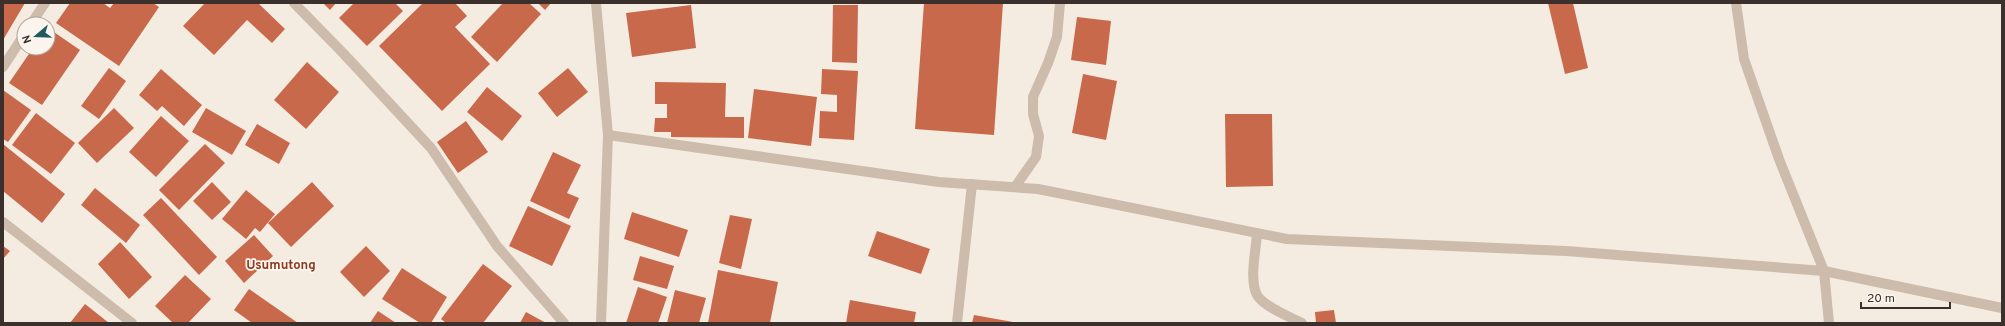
<svg xmlns="http://www.w3.org/2000/svg" width="2005" height="326" font-family="Overpass,sans-serif">
  <rect width="100%" height="100%" fill="#f4ebe1"/>
  <!-- building -->
  <g fill="#c8694b">
    <polygon points="3,3 25,3 3,40"/>
    <polygon points="70,3 103,3 110,8 114,3 153,3 159,7 119,66 56,23"/>
    <polygon points="205,3 258,3 285,29 272,43 247,20 214,55 183,26"/>
    <polygon points="323,3 336,3 330,10"/>
    <polygon points="354,3 395,3 403,11 367,46 339,18"/>
    <polygon points="423,3 455,3 467,16 455,27 490,64 442,111 379,46"/>
    <polygon points="503,3 529,3 541,14 497,62 471,37"/>
    <polygon points="538,3 551,3 545,10"/>
    <polygon points="924,3 1003,3 994,135 915,129"/>
    <polygon points="1548,3 1573,3 1588,68 1565,74"/>
    <polygon points="691,5 696,48 632,57 626,13"/>
    <polygon points="833,5 858,5 857,63 832,62"/>
    <polygon points="1077,17 1111,21 1106,65 1071,60"/>
    <polygon points="48,28 80,50 42,105 9,83 33,48 48,48"/>
    <polygon points="307,62 339,92 306,129 274,100"/>
    <polygon points="109,68 126,81 99,119 81,106"/>
    <polygon points="568,68 588,92 557,117 538,93"/>
    <polygon points="161,69 202,105 184,126 162,106 157,111 139,95"/>
    <polygon points="822,69 858,71 854,140 819,138 820,111 837,112 837,95 821,94"/>
    <polygon points="1083,74 1117,81 1106,140 1072,133"/>
    <polygon points="655,82 726,83 725,117 744,117 744,138 671,137 671,132 654,132 655,118 667,118 667,104 655,104"/>
    <polygon points="487,87 522,116 502,141 467,112"/>
    <polygon points="754,89 817,97 811,146 748,138"/>
    <polygon points="3,90 31,110 8,142 3,139"/>
    <polygon points="114,108 134,128 97,163 78,143"/>
    <polygon points="206,108 246,131 232,155 192,132"/>
    <polygon points="36,113 75,143 51,174 12,145"/>
    <polygon points="1225,114 1272,114 1273,186 1226,187"/>
    <polygon points="161,116 189,141 156,177 129,152"/>
    <polygon points="466,121 488,152 458,173 437,142"/>
    <polygon points="257,124 290,143 279,164 245,145"/>
    <polygon points="3,144 65,194 42,223 3,191"/>
    <polygon points="205,144 225,163 179,210 159,190"/>
    <polygon points="553,152 581,165 567,193 579,198 569,219 530,201"/>
    <polygon points="212,182 231,202 212,220 193,201"/>
    <polygon points="312,182 334,206 291,247 268,223"/>
    <polygon points="95,188 140,225 126,243 81,205"/>
    <polygon points="246,190 275,214 260,232 255,228 246,239 222,219"/>
    <polygon points="161,198 217,257 199,275 143,215"/>
    <polygon points="528,206 571,226 552,266 509,246"/>
    <polygon points="632,212 688,230 679,257 624,239"/>
    <polygon points="730,215 752,219 741,269 719,263"/>
    <polygon points="877,231 930,249 921,274 868,256"/>
    <polygon points="254,235 273,256 244,283 225,261"/>
    <polygon points="120,242 152,277 129,299 98,264"/>
    <polygon points="3,246 10,251 3,259"/>
    <polygon points="366,246 390,271 364,297 340,272"/>
    <polygon points="640,256 674,266 667,289 633,280"/>
    <polygon points="483,264 512,286 483,323 446,323 441,319"/>
    <polygon points="402,268 447,297 431,323 420,323 382,299"/>
    <polygon points="718,270 778,282 770,323 708,323"/>
    <polygon points="185,275 211,299 188,323 173,323 155,306"/>
    <polygon points="638,287 667,297 658,323 626,323"/>
    <polygon points="249,289 298,323 252,323 234,310"/>
    <polygon points="675,290 706,298 699,323 667,323"/>
    <polygon points="850,300 916,312 914,323 846,323"/>
    <polygon points="85,304 109,323 70,323"/>
    <polygon points="1334,310 1336,323 1316,323 1315,312"/>
    <polygon points="378,311 396,323 370,323"/>
    <polygon points="526,312 546,323 520,323"/>
    <polygon points="974,315 1013,322 1013,323 972,323"/>
  </g>
  <g fill="none" stroke-linecap="round" stroke-linejoin="round">
    <!-- minor -->
    <g stroke="#cdbbac" stroke-width="10">
      <polyline points="294,3 343,53 431,148 497,246 564,323"/>
      <polyline points="596,3 608,135 601,323"/>
      <polyline points="1736,3 1744,59 1779,159 1824,271 1829,323"/>
      <polyline points="31,24 45,3"/>
      <polyline points="3,67 24,35"/>
      <polyline points="608,135 939,182 1038,189 1287,239 1566,251 1824,271 2002,308"/>
      <polyline points="1015,187 1036,157 1039,136 1033,114 1033,97 1048,63 1057,37 1060,3"/>
      <polyline points="3,222 132,323"/>
      <path d="M 1257,234 C 1256,250 1249,280 1257,295 C 1264,307 1290,317 1302,323"/>
      <polyline points="957,323 972,184"/>
    </g>
  </g>
  <g text-anchor="middle" dominant-baseline="central" stroke-width="3.5" stroke-linejoin="round" paint-order="stroke">
    <!-- quarter labels -->
    <g font-size="13" font-weight="bold" fill="#8c3b22" stroke="#fbf5ee">
      <text x="281" y="266">Usumutong</text>
    </g>
  </g>
  <!-- border -->
  <rect width="2005" height="326" fill="none" stroke="#3b302b" stroke-width="8"/>
  <!-- north arrow -->
  <g transform="translate(36 36) rotate(251)"><circle r="19" fill="#fbf5ee" stroke="#aea6a0"/>
  <path d="M0-3L7 15L0 10L-7 15Z" fill="#1f5a5e"/>
  <text y="-6" font-size="11" font-weight="bold" text-anchor="middle" fill="#3b302b">N</text>
  </g>
  <!-- scale -->
  <path d="M1861 302v6h89v-6" fill="none" stroke="#3b302b" stroke-width="2"/>
  <text x="1867" y="302" font-size="12" fill="#3b302b" stroke="#fbf5ee" stroke-width="3" paint-order="stroke">20 m</text>
</svg>
